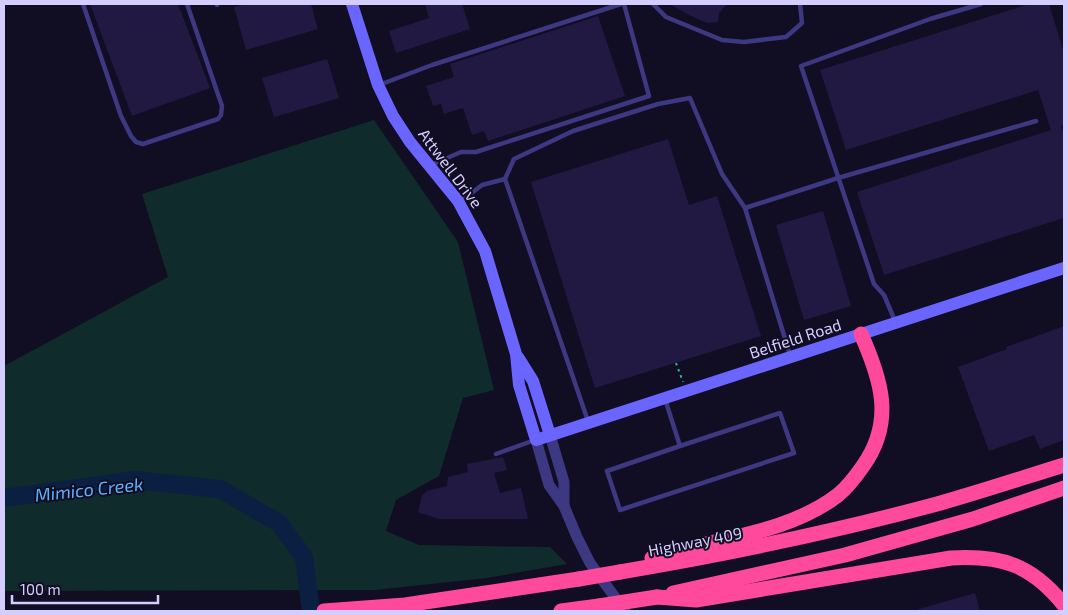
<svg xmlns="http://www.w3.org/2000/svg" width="1068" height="615" font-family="'Exo 2',sans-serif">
  <rect width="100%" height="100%" fill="#110d22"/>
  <!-- green -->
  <polygon fill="#102b2b" points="374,120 458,242 494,390 463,398 439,476 396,500 386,531 419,545 550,547 567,564 487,578 375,590 4,591 4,366 168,277 142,194"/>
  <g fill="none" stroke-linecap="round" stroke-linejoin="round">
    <!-- river -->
    <polyline stroke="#0b1f43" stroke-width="18" points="4,498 136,480 220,489 279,523 304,557 311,611"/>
  </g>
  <!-- building -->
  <g fill="#221943">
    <polygon points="90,4 178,4 210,88 132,116"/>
    <polygon points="246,4 311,4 318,29 246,50 234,7"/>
    <polygon points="425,4 462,4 470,29 396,53 389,31 429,18"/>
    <polygon points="670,4 727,4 719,13 718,22 707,23 689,15"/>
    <polygon points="1029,4 1049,4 1064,53 1064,125 1061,126 1064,135 1064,218 884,275 857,192 1051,130 1038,90 846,150 820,70"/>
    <polygon points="598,16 625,96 488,141 484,131 472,135 463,108 444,114 441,104 433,106 426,86 454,77 450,64"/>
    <polygon points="327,59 339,98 274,117 262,78"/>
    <polygon points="668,139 689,205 717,196 761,336 595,388 531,182"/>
    <polygon points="823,211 851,306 804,320 776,225"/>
    <polygon points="1064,326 1064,440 1040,449 1034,435 989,451 958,367 1007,349 1006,347"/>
    <polygon points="503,457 507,470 494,473 500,493 521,488 528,519 439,519 418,512 422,496 427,491 447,486 448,477 468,472 467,464"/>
    <polygon points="975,593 980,611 919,611 919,609"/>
  </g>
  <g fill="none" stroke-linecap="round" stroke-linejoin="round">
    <!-- path -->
    <polyline stroke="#2db3ae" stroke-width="2" stroke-dasharray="2.5 4" stroke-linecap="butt" points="676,363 683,382"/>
    <!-- service -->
    <g stroke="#3c3881" stroke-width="4.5">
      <polyline points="83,4 121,116 131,136 136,142 143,144 218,119 221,115 222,106 187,4"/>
      <polyline points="217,4 217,5"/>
      <polyline points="653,4 666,17 722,40 744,42 786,37 802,23 800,4"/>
      <polyline points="379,85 432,65 621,4"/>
      <polyline points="431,165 461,152 476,152 649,96 624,4"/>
      <polyline points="505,179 514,159 573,131 658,104 690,98 722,174 745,208"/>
      <polyline points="460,202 482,185 505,179 588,421"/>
      <polyline points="895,321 884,295 874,284 801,66 930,19 981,4"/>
      <polyline points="790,355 745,208 838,178 1036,121"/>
      <polyline points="665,399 680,446 607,471 620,510 794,453 780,413 680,446"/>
      <polyline points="496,454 535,440"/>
    </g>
    <!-- tertiary -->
    <g stroke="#3c3881" stroke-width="11">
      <polyline points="550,435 564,482 564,506"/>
      <polyline points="536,440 549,485 564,506 577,537 590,563 625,611"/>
    </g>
    <!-- secondary -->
    <g stroke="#6b65ff" stroke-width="12">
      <polyline points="352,4 378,85 393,116 410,142 458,201 485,251 516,354 519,385 536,440 1064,268"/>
      <polyline points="518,357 533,381 550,435"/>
    </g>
    <!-- motorway -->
    <g stroke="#ff499d" stroke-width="15">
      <path d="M 652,558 C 713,538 786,535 838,495 C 848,487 856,476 863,466 C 895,421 881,379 861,334"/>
      <path d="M 620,572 C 727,554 833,532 937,504 C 980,492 1022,478 1064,465"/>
      <polyline points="673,593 845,555 973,519 1064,488"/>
      <path d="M 657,597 L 696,600 L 951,558 C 1002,555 1032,565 1064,605"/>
      <polyline points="324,611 405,605 579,579"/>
      <polyline points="561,611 599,606"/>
    </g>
    <!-- motorway-bridge -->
    <g stroke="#ff499d" stroke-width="15">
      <polyline points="579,579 620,572"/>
      <polyline points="599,606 657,597"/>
    </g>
  </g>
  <g text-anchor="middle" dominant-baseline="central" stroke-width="4" stroke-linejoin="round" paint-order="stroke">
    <!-- street labels -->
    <g font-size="16" fill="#d4ceff" stroke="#110d22">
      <text transform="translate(451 168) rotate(53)">Attwell Drive</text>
      <text transform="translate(795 338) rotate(-18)">Belfield Road</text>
      <text transform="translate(695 541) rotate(-11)">Highway 409</text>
    </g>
    <!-- water labels -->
    <g font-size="18" font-style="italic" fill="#5cb1ff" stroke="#110d22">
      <text transform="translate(89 489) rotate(-6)">Mimico Creek</text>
    </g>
  </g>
  <!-- border -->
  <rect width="1068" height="615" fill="none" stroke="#d4ceff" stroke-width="10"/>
  <!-- scale -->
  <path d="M12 595v8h146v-8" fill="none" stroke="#d4ceff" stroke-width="2.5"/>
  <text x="20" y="595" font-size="15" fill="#d4ceff" stroke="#110d22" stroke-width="4" paint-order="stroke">100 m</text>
</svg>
